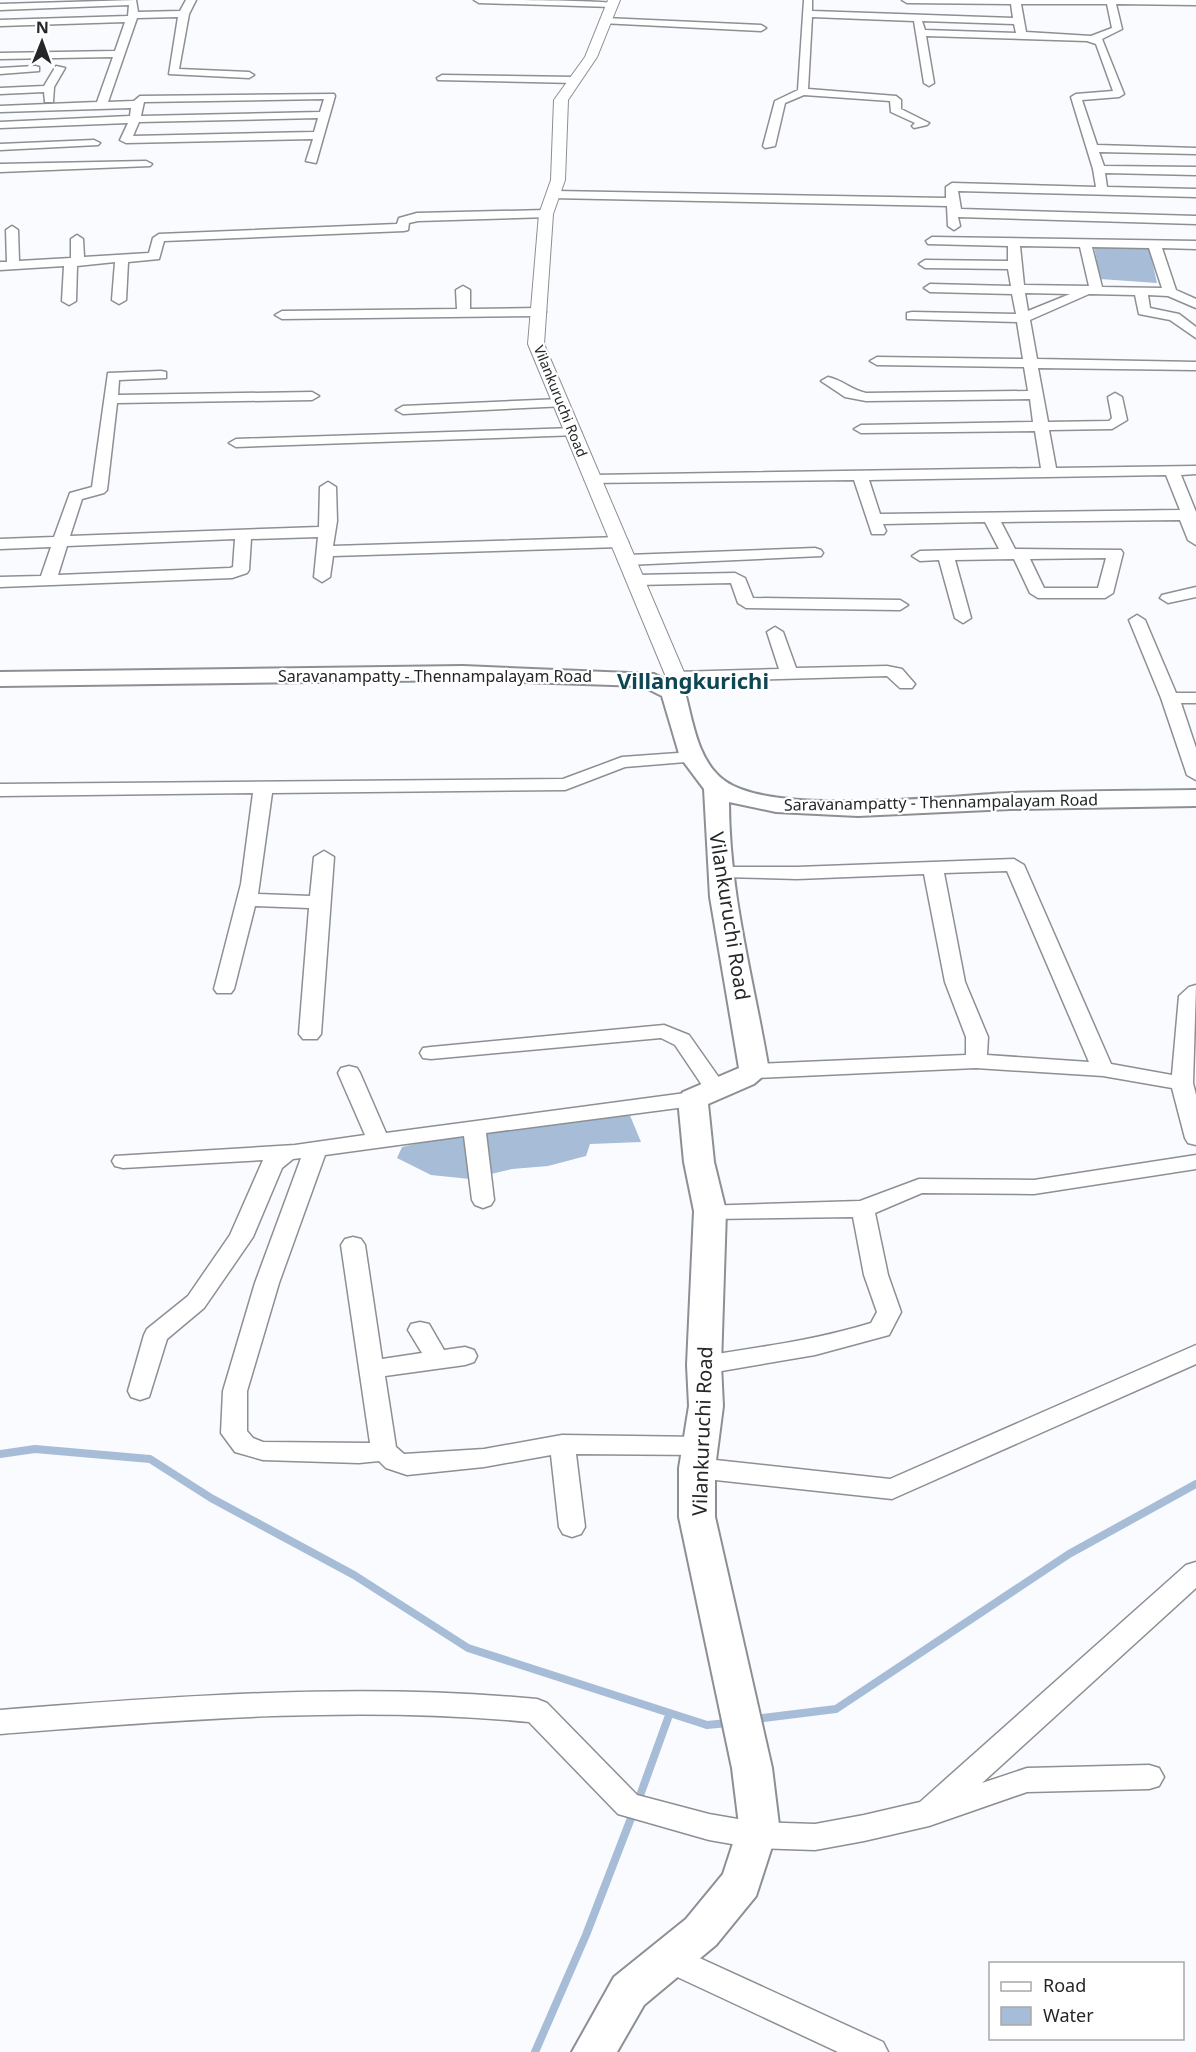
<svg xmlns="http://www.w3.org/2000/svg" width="1196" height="2052" font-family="'Noto Sans',sans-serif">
  <rect width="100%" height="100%" fill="#f9fbff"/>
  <!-- water -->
  <g fill="#a7bcd7">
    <polygon points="1094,246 1149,247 1157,283 1100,279"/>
    <polygon points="629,1113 641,1142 590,1144 586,1156 548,1166 512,1169 470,1179 431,1175 397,1158 402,1147 449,1136"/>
  </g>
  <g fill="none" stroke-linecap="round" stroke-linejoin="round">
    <!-- stream -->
    <g stroke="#a7bcd7" stroke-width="8">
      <polyline points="0,1454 35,1449 150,1459 211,1498 354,1575 468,1648 707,1725 728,1723"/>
      <polyline points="755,1719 836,1709 1069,1554 1196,1484"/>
      <polyline points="638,1801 668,1718"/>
      <polyline points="535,2052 586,1935 633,1813"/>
    </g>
    <defs>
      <g id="minor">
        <path d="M 136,0 L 138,12 L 180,11 L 186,0 L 196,0 L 189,14 L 179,69 L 249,72 L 254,75 L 249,78 L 169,74 L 178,17 L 137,18 L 108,102 L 134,101 L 140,96 L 334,94 L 335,96 L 316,163 L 306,161 L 313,139 L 126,143 L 120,140 L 128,123 L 0,128 L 0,122 L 130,116 L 131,108 L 0,112 L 0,106 L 97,102 L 113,57 L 0,59 L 0,53 L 115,51 L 125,22 L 0,26 L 0,20 L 128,16 L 129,5 L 0,10 L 0,4 ZM 324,99 L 320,112 L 141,116 L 144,102 ZM 318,118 L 314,132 L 133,136 L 139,122 Z"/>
        <path d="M 474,0 C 496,0 605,0 617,4 L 612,7 L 479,3 Z"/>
        <path d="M 804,0 L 812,0 L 812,11 L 1013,18 L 1011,4 L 907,3 L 902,0 L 1196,0 L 1196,5 L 1116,4 L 1122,29 L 1102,39 L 1124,94 L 1119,97 L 1082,100 L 1097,145 L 1196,148 L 1196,154 L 1099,152 L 1104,166 L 1196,167 L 1196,175 L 1105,173 L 1107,187 L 1196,189 L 1196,197 L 958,191 L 961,209 L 1196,216 L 1196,224 L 958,217 L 960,226 L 954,230 L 948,226 L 947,206 L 551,198 L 551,192 L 555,191 L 946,198 L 946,187 L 952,183 L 1096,187 L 1093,169 L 1071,97 L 1076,94 L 1113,91 L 1096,44 L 1087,41 L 926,36 L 934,83 L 929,86 L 924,83 L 914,21 L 812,17 L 808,89 L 896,96 L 901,100 L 901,109 L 929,123 L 927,125 L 914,128 L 912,126 L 915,123 L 891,112 L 890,101 L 804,95 L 785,103 L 775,146 L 765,148 L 763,146 L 775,101 L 798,90 ZM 1021,4 L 1107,4 L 1112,28 L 1091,36 L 1026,32 ZM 922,21 L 1014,24 L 1016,33 L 925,30 Z"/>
        <polygon points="605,18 761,25 766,28 761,31 601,23 601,19"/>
        <polygon points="35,66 39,67 39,71 0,74 0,68"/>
        <polygon points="56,66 65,68 54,87 53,102 45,102 44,92 0,94 0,88 44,86"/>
        <polygon points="442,75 575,77 580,80 575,83 438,80 437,78"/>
        <polygon points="94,140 100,143 98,145 0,150 0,144"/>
        <polygon points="146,161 152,164 150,166 0,172 0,164"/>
        <polygon points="546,210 552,214 550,217 418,221 409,223 408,230 404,231 164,241 159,259 128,262 126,300 119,304 112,300 115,262 77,266 76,301 69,305 62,301 64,266 0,270 0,262 7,262 6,230 12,226 18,230 19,261 71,258 71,239 77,235 83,239 84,257 149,253 153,238 159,234 397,224 399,218 417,213"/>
        <path d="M 932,237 L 1196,241 L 1196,249 L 1162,248 L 1176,290 L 1196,299 L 1196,308 L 1168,296 L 1148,295 L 1150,308 L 1179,314 L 1196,327 L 1196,338 L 1170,320 L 1139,314 L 1135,295 L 1089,294 L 1030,320 L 1037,359 L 1196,362 L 1196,370 L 1038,368 L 1048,422 L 1109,421 L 1112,418 L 1108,397 L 1115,393 L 1122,397 L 1127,420 L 1112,429 L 1049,430 L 1056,468 L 1196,466 L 1196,474 L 1181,475 L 1196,512 L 1196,545 L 1188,540 L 1180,520 L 1001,522 L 1015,549 L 1121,550 L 1123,553 L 1113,593 L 1105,598 L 1038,598 L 1030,593 L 1014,559 L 955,560 L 971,618 L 963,623 L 955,618 L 939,560 L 920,561 L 912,556 L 920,551 L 999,549 L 985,522 L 883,524 L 886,531 L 884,534 L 872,534 L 854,480 L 588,483 L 585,480 L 588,477 L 593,475 L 1041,468 L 1035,431 L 861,433 L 854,429 L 861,425 L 1033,422 L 1030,399 L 866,401 L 845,397 L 821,381 L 828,377 C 842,380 852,390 866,393 L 1028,391 L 1024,367 L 877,365 L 870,361 L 877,357 L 1023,359 L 1017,322 L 907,319 L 907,313 L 912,312 L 1016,314 L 1012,294 L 930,292 L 924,288 L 930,284 L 1011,286 L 1008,269 L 925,268 L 919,264 L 925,260 L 1008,261 L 1008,246 L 928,244 L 926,241 ZM 1020,246 L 1080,247 L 1089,286 L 1024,285 ZM 1092,247 L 1149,248 L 1162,288 L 1102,287 ZM 1025,293 L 1070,294 L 1028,311 ZM 1166,475 L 1180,510 L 880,514 L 869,480 ZM 1106,558 L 1098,588 L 1044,588 L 1030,559 Z"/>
        <polygon points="463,286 470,290 470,309 539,308 546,312 539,316 282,319 275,315 282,311 457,309 456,290"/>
        <path d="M 161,371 L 166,372 L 166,378 L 119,380 L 118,395 L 312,392 L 319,396 L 312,400 L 117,403 L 107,490 L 104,493 L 82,499 L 70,536 L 319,527 L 320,487 L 328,482 L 336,487 L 337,521 L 333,546 L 620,537 L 628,542 L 620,547 L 333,556 L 330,577 L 322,582 L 314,577 L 318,537 L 251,539 L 249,570 L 247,573 L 232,578 L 0,587 L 0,577 L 41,576 L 51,547 L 0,549 L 0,539 L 54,537 L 70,493 L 92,487 L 108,373 ZM 235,539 L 233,567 L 230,568 L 58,575 L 67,546 Z"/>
        <polygon points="561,399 568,403 566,406 403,414 396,410 403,406"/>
        <polygon points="574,428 581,432 579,435 236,447 229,443 236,439"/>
        <polygon points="815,548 821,550 823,553 821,556 627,565 619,560 627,555"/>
        <polygon points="735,573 745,578 753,598 900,600 908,605 900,610 746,608 738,603 731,583 636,585 628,580 636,575"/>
        <polygon points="1196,587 1196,597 1168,603 1160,598 1162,595"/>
        <polygon points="1137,615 1145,620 1176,693 1196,693 1196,703 1181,703 1196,748 1196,780 1187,775 1161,698 1129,620"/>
        <polygon points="775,627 783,632 796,668 887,666 902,669 915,684 912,688 900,688 887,676 676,682 667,677 676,672 779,669 767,632"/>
        <polygon points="692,752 701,757 698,761 625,767 565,790 272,793 258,894 310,896 314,857 324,851 334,857 321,1034 317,1039 303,1039 299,1034 309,908 255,906 234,989 231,993 217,993 214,989 241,884 253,793 0,796 0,784 563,779 622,757"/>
        <path d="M 1014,859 L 1024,865 L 1111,1064 L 1172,1075 L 1179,996 L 1189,987 L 1196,985 L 1193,1083 L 1196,1095 L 1196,1145 L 1188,1143 L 1185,1138 L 1172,1088 L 1103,1076 L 976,1068 L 754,1078 L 746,1076 L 743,1071 L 746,1066 L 754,1064 L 966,1055 L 966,1037 L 945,982 L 924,874 L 797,879 L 722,877 L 715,875 L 712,871 L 715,867 L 797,867 ZM 1007,871 L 1089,1062 L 987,1055 L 988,1037 L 965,982 L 944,873 Z"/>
        <polygon points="664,1025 689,1035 727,1089 724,1094 708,1094 675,1045 661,1038 431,1059 423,1058 420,1053 423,1048 431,1047"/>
        <polygon points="349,1066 357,1068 360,1073 386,1133 693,1092 701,1094 704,1099 701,1104 693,1106 486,1133 494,1200 491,1205 483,1208 475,1205 472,1200 464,1136 325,1155 279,1283 247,1391 247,1431 253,1438 263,1442 370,1443 341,1245 345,1239 353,1237 361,1239 365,1245 382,1359 422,1353 408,1330 411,1324 420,1322 429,1324 444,1350 465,1347 474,1350 477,1356 474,1362 465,1365 385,1376 396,1447 404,1454 484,1449 562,1435 702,1437 711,1439 715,1446 711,1453 702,1455 576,1454 585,1527 581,1534 572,1537 563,1534 559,1527 551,1455 484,1467 407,1475 386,1468 379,1461 359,1463 263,1460 235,1452 221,1433 223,1391 255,1283 301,1158 293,1159 282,1168 253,1237 204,1308 167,1339 149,1397 140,1400 131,1397 128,1391 144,1335 147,1329 188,1296 230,1235 263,1160 123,1168 115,1166 112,1161 115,1156 295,1145 365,1135 338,1073 341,1068"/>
        <path d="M 1196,1155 L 1196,1169 L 1034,1194 L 922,1193 L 875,1213 L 888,1275 L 901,1312 L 889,1335 L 815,1355 L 704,1374 L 695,1371 L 692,1365 L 695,1359 L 704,1356 C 760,1347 816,1340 871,1323 L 877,1312 L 864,1275 L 853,1217 L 710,1219 L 702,1216 L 698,1211 L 702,1206 L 860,1201 L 919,1179 L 1034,1180 Z"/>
        <polygon points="1196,1345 1196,1364 892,1499 697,1478 688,1475 684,1468 688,1461 697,1458 890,1479"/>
        <path d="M 1196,1562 L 1196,1588 L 982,1783 L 1027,1768 L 1149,1765 L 1159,1768 L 1164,1777 L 1159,1786 L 1149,1789 L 1027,1792 L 929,1826 L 864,1841 L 815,1850 L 755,1848 L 709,1840 L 618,1814 L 529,1722 C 353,1705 176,1720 0,1734 L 0,1710 C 179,1696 358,1682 537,1699 L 547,1703 L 637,1795 L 709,1814 L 755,1822 L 815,1824 L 864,1815 L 920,1802 L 1186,1565 Z"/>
        <polygon points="669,1944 883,2042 888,2052 838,2052 658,1968 653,1958 658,1948"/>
      </g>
      <polygon id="tertiary" points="608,0 620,0 597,57 568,100 565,180 553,214 544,344 686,677 680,696 666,696 662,692 666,677 528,344 539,214 551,180 554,100 585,57"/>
      <path id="secondary" d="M 463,666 L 654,674 L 681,687 L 685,692 C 693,723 698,762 725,781 C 773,816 947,796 1009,793 C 1071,791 1134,791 1196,790 L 1196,806 L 1010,809 L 858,816 L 776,812 L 729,802 C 729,894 754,981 769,1071 L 754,1084 L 708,1104 L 714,1162 L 726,1211 L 721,1365 L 723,1406 L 715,1468 L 715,1517 L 772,1768 L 779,1825 L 756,1896 L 716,1945 L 644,2005 L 617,2052 L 572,2052 L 614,1977 L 686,1919 L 723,1874 L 739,1825 L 732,1768 L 679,1517 L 679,1468 L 689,1406 L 687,1365 L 694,1211 L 684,1162 L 678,1099 L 683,1092 L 739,1068 L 710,897 L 704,789 L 680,757 L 662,696 L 642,686 L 463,680 L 0,686 L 0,672 Z"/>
    </defs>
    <!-- minor casing -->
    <use href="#minor" stroke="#8c8f93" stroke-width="3"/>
    <!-- tertiary casing -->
    <use href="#tertiary" stroke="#8c8f93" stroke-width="2"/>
    <!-- secondary casing -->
    <use href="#secondary" stroke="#8c8f93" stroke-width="4"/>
    <!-- minor -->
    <use href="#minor" fill="#fff" fill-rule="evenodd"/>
    <!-- tertiary -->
    <use href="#tertiary" fill="#fff" fill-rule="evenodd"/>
    <!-- secondary -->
    <use href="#secondary" fill="#fff" fill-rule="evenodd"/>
  </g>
  <g text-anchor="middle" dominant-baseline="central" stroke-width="4.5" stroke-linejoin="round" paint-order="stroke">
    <!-- far-street labels -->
    <g font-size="14" fill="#252628" stroke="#fff">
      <text transform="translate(561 401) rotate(68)">Vilankuruchi Road</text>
    </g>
    <!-- street labels -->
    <g font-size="16" fill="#252628" stroke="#fff">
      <text x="435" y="676">Saravanampatty - Thennampalayam Road</text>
      <text transform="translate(941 802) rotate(-1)">Saravanampatty - Thennampalayam Road</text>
    </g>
    <!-- near-street labels -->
    <g font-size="20" fill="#252628" stroke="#fff">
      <text transform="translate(730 916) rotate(81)">Vilankuruchi Road</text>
      <text transform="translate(702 1431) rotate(-88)">Vilankuruchi Road</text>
    </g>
    <!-- district labels -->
    <g font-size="22" font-weight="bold" fill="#0e4654" stroke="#fff">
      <text x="693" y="680">Villangkurichi</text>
    </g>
  </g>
  <!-- legend -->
  <rect x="989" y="1962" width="195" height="78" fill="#ffffff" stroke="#a8a8a9" stroke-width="1.5"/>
  <rect x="1001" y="1982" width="30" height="9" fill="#ffffff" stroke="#a8a8a9" stroke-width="1.5"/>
  <text x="1043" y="1992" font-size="18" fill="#252628">Road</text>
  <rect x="1001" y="2007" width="30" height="18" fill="#a7bcd7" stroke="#a8a8a9" stroke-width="1.5"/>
  <text x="1043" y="2022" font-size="18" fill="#252628">Water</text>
  <!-- north arrow -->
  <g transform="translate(42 42) rotate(1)" stroke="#ffffff" stroke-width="4.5" paint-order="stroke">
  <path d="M0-4.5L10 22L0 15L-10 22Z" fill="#252628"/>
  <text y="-9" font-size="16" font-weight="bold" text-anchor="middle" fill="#252628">N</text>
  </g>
</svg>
